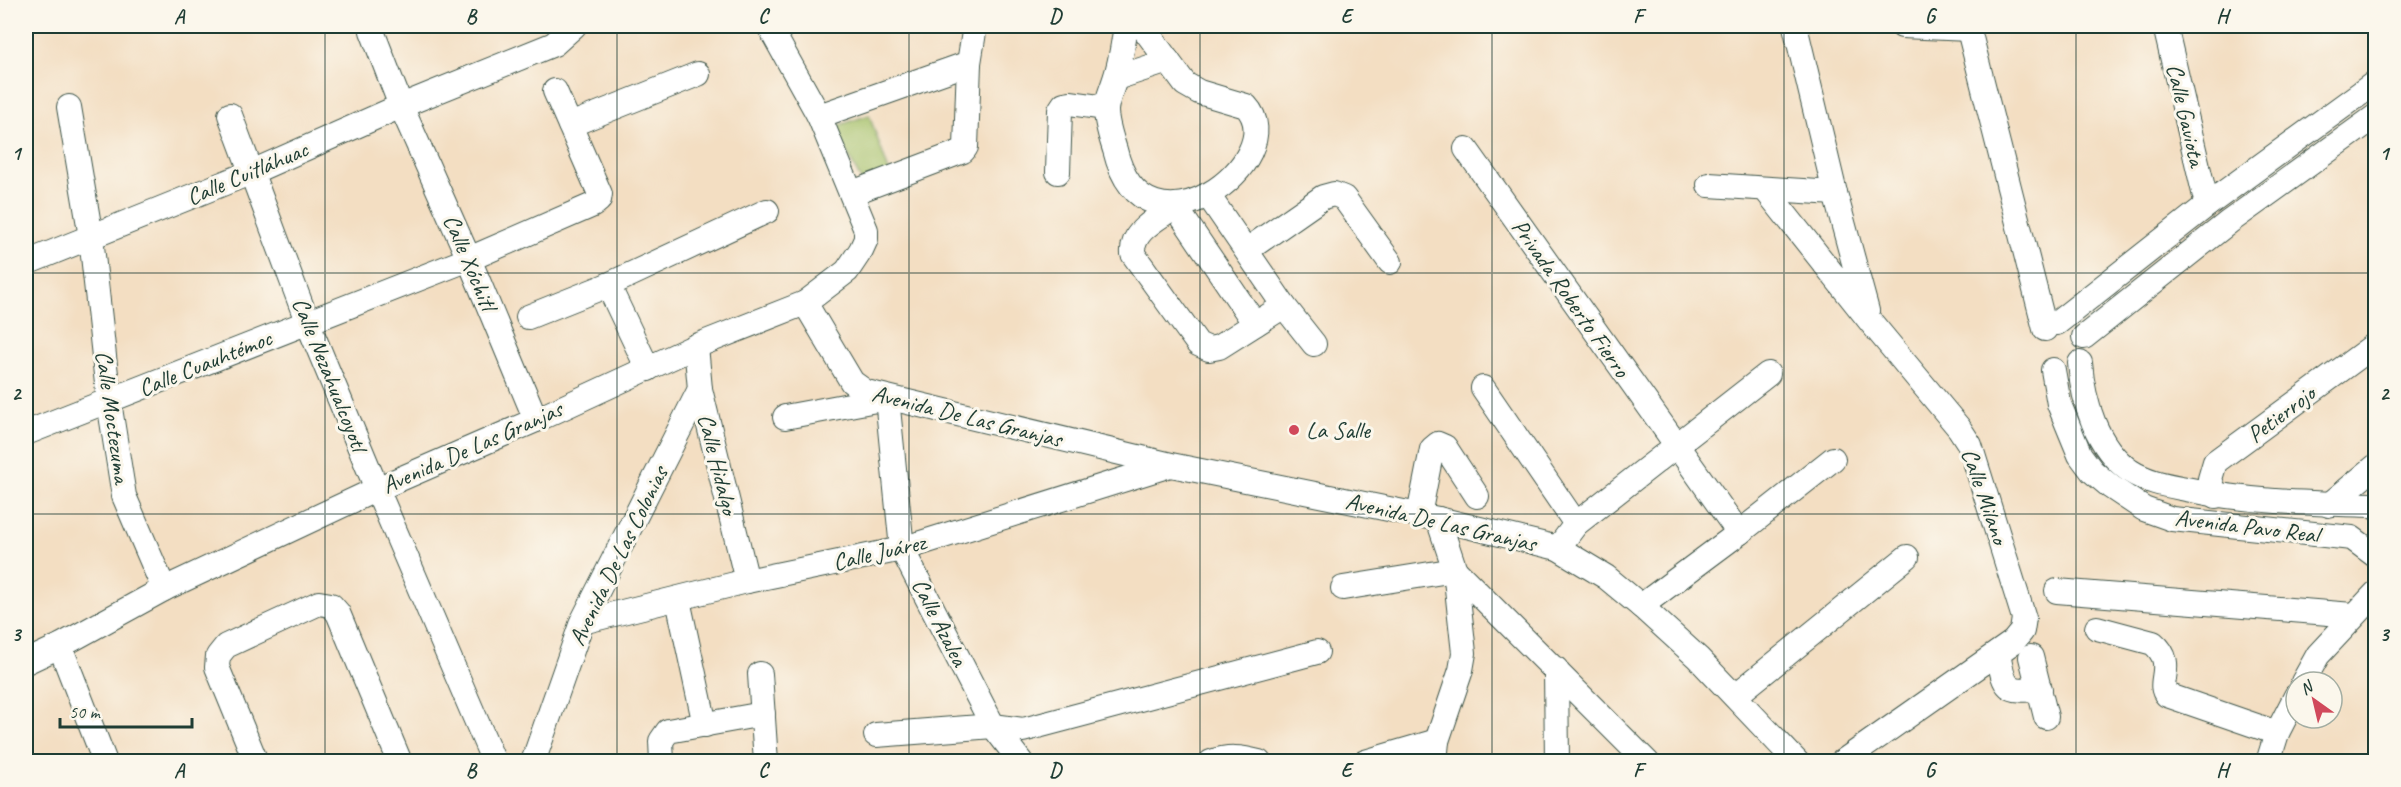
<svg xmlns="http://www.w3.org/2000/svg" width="2401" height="787" font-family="Caveat,sans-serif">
  <rect width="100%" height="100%" fill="#fbf7ec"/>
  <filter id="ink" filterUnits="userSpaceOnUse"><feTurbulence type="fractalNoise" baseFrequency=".0167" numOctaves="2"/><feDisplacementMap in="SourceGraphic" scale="12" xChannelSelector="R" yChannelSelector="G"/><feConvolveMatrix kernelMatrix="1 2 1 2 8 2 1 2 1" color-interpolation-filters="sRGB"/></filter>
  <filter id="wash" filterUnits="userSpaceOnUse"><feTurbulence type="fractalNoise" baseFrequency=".008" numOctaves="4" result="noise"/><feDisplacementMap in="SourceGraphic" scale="24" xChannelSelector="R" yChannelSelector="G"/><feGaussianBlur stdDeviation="1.35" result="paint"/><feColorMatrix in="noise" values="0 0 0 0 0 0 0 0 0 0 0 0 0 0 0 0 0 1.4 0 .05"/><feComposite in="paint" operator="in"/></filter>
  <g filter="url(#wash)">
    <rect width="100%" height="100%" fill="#f3dec2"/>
    <!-- park -->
    <polygon fill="#a4c068" stroke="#627e4e" stroke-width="1.5" points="869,115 890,174 863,184 834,127"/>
  </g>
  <g filter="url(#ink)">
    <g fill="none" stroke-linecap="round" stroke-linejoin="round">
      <defs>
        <g id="minor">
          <path d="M 1126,26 C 1123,43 1121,62 1115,79 C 1112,89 1107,99 1106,110 C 1106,123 1111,137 1115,150 C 1145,274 1294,157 1246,106 L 1199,92 L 1185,84 L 1142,26"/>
          <polyline points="1795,26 1835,193 1867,311"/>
          <polyline points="1902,26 1969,29"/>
          <polyline points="1968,26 2045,329"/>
          <polyline points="2165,26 2207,205"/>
          <polyline points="372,31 401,106 469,259 536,420"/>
          <polyline points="1116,78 1168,61"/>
          <polyline points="69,107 91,237 109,402 124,496 164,589"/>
          <polyline points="230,115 307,321 377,489 494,762"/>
          <polyline points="819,116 969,63"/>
          <polyline points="570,125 698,74"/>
          <polyline points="1466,149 1739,533"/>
          <polyline points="1058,172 1060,110 1064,104 1070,103 1106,108"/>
          <polyline points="1709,185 1835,193"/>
          <polyline points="1765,189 1870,321 1959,428 1970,445 2024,618 2022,631 2013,642 1842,762"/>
          <polyline points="852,193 963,151 966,147 969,63 975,26"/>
          <polyline points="1208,195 1284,306 1314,344"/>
          <path d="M 1175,206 C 1158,219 1131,230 1133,254 L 1198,344 L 1209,349 L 1219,347 L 1284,306"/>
          <polyline points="1175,206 1255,324"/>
          <polyline points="1247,250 1323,197 1334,194 1344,198 1390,262"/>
          <polyline points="26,263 252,172 401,106 554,44 574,26"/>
          <polyline points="805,303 852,382 866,392 1171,465 1438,519 1558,548 1606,577 1641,606 1698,658 1797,762"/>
          <polyline points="528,317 608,285"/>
          <polyline points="2057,323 2207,205 2376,82"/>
          <polyline points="2084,337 2229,222 2376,116"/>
          <polyline points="696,346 700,389 747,581"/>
          <path d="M 2080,363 C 2083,401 2096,447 2130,471 C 2147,482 2166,485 2186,489 C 2247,502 2309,503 2372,505 L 2376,508"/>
          <polyline points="648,369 608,285 767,211"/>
          <polyline points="2053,370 2059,404 2080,455 2092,471 2111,487 2144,509 2172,519 2352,538 2376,556"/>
          <polyline points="1483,388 1576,524"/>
          <polyline points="785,417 887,398 902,549 993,726 1021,762"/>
          <polyline points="26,433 469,259 593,205 599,200 600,194 555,91"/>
          <polyline points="2216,496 2210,479 2215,462 2376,344"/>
          <polyline points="2329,505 2376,466"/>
          <polyline points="1419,515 1432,449 1438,444 1445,447 1477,496"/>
          <polyline points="1558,548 1576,524 1768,374"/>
          <polyline points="1343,588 1455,570 1647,762"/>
          <polyline points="2057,591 2353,615"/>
          <polyline points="678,600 705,725"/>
          <polyline points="1641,606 1739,533 1833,459"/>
          <polyline points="582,622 747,581 902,549 1170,465"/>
          <path d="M 2097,628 L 2153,643 C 2178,664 2155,683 2167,695 L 2277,733"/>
          <polyline points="60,646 105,762"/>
          <path d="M 1998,653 C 2005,688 2004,692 2040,689"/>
          <polyline points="2031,657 2046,717"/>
          <polyline points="26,662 60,646 164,589 377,489 536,420 696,346 805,303 847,271 861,250 866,239 866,230 819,116 769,26"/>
          <polyline points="1556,669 1557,762"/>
          <polyline points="760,674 766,762"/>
          <polyline points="2303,682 2318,655 2376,593"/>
          <polyline points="1735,696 1907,557"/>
          <polyline points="876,735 993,726 1023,730 1317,652"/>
          <polyline points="256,762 217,667 218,656 226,646 319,603 331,605 338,613 400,762"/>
          <polyline points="533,762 582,622 700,389"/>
          <polyline points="662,762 661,741 668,731 763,714"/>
          <path d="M 1211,762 C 1228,756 1241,757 1259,762"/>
          <polyline points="1365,762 1437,741"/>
          <polyline points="1435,762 1437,741 1461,670 1464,653 1455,570 1438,519"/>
          <polyline points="2268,762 2277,733 2296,696"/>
        </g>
      </defs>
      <!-- minor casing -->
      <use href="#minor" stroke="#3f5549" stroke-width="26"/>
      <!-- minor -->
      <use href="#minor" stroke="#fff" stroke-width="24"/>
    </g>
  </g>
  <!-- grid -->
  <path fill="none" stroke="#1f3d34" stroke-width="1.5" stroke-opacity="0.55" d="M 325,26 L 325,762M 617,26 L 617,762M 909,26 L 909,762M 1200,26 L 1200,762M 1492,26 L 1492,762M 1784,26 L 1784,762M 2076,26 L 2076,762M 26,273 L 2376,273M 26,514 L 2376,514"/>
  <!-- markers -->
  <circle fill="#d1495b" stroke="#fbf7ec" stroke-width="2" cx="1294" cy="430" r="6"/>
  <g text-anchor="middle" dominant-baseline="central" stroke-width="6" stroke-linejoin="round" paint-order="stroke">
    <!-- street labels -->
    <g font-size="24" fill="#1f3d34" stroke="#fbf7ec">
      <text transform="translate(2186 115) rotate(77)">Calle Gaviota</text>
      <text transform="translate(247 173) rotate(-23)">Calle Cuitláhuac</text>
      <text transform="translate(470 262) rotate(67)">Calle Xóchitl</text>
      <text transform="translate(1571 298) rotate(55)">Privada Roberto Fierro</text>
      <text transform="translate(205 363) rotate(-22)">Calle Cuauhtémoc</text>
      <text transform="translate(330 374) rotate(68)">Calle Nezahualcoyotl</text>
      <text transform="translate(2281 414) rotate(-37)">Petierrojo</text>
      <text transform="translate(967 416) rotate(14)">Avenida De Las Granjas</text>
      <text transform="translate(113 417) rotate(82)">Calle Moctezuma</text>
      <text transform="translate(472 447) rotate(-24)">Avenida De Las Granjas</text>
      <text transform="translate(718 464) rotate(76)">Calle Hidalgo</text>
      <text transform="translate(1985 496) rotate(71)">Calle Milano</text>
      <text transform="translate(1441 522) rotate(13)">Avenida De Las Granjas</text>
      <text transform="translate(2247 526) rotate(7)">Avenida Pavo Real</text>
      <text transform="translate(879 552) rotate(-13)">Calle Juárez</text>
      <text transform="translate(618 556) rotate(-64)">Avenida De Las Colonias</text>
      <text transform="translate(940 622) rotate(63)">Calle Azalea</text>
    </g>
    <!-- poi labels -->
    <g font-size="24" fill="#1f3d34" stroke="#fbf7ec" text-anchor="start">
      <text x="1306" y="430">La Salle</text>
    </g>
  </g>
  <!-- margin -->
  <rect width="2401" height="787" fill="none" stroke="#fbf7ec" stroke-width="66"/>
  <!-- north arrow -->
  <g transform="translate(2314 700) rotate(326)"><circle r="28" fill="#fbf7ec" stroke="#a3ada2" stroke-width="1.5"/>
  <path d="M0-4.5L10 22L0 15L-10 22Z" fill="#d1495b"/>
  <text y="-9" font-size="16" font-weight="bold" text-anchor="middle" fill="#1f3d34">N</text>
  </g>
  <!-- scale -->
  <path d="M60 718v9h132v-9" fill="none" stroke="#1f3d34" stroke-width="3"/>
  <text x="69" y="718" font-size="18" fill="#1f3d34" stroke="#fbf7ec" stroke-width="4.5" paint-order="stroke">50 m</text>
  <rect x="33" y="33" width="2335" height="721" fill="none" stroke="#1f3d34" stroke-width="2"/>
  <g font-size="20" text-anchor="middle" font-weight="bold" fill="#1f3d34">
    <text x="179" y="23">A</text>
    <text x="471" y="23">B</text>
    <text x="763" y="23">C</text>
    <text x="1055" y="23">D</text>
    <text x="1346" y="23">E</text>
    <text x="1638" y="23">F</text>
    <text x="1930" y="23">G</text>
    <text x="2222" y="23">H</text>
    <text x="16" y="160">1</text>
    <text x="2384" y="160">1</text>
    <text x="16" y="400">2</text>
    <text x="2384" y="400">2</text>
    <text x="16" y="641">3</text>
    <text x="2384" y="641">3</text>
    <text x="179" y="777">A</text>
    <text x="471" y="777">B</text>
    <text x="763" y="777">C</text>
    <text x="1055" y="777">D</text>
    <text x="1346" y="777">E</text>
    <text x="1638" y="777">F</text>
    <text x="1930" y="777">G</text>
    <text x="2222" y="777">H</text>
  </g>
</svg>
